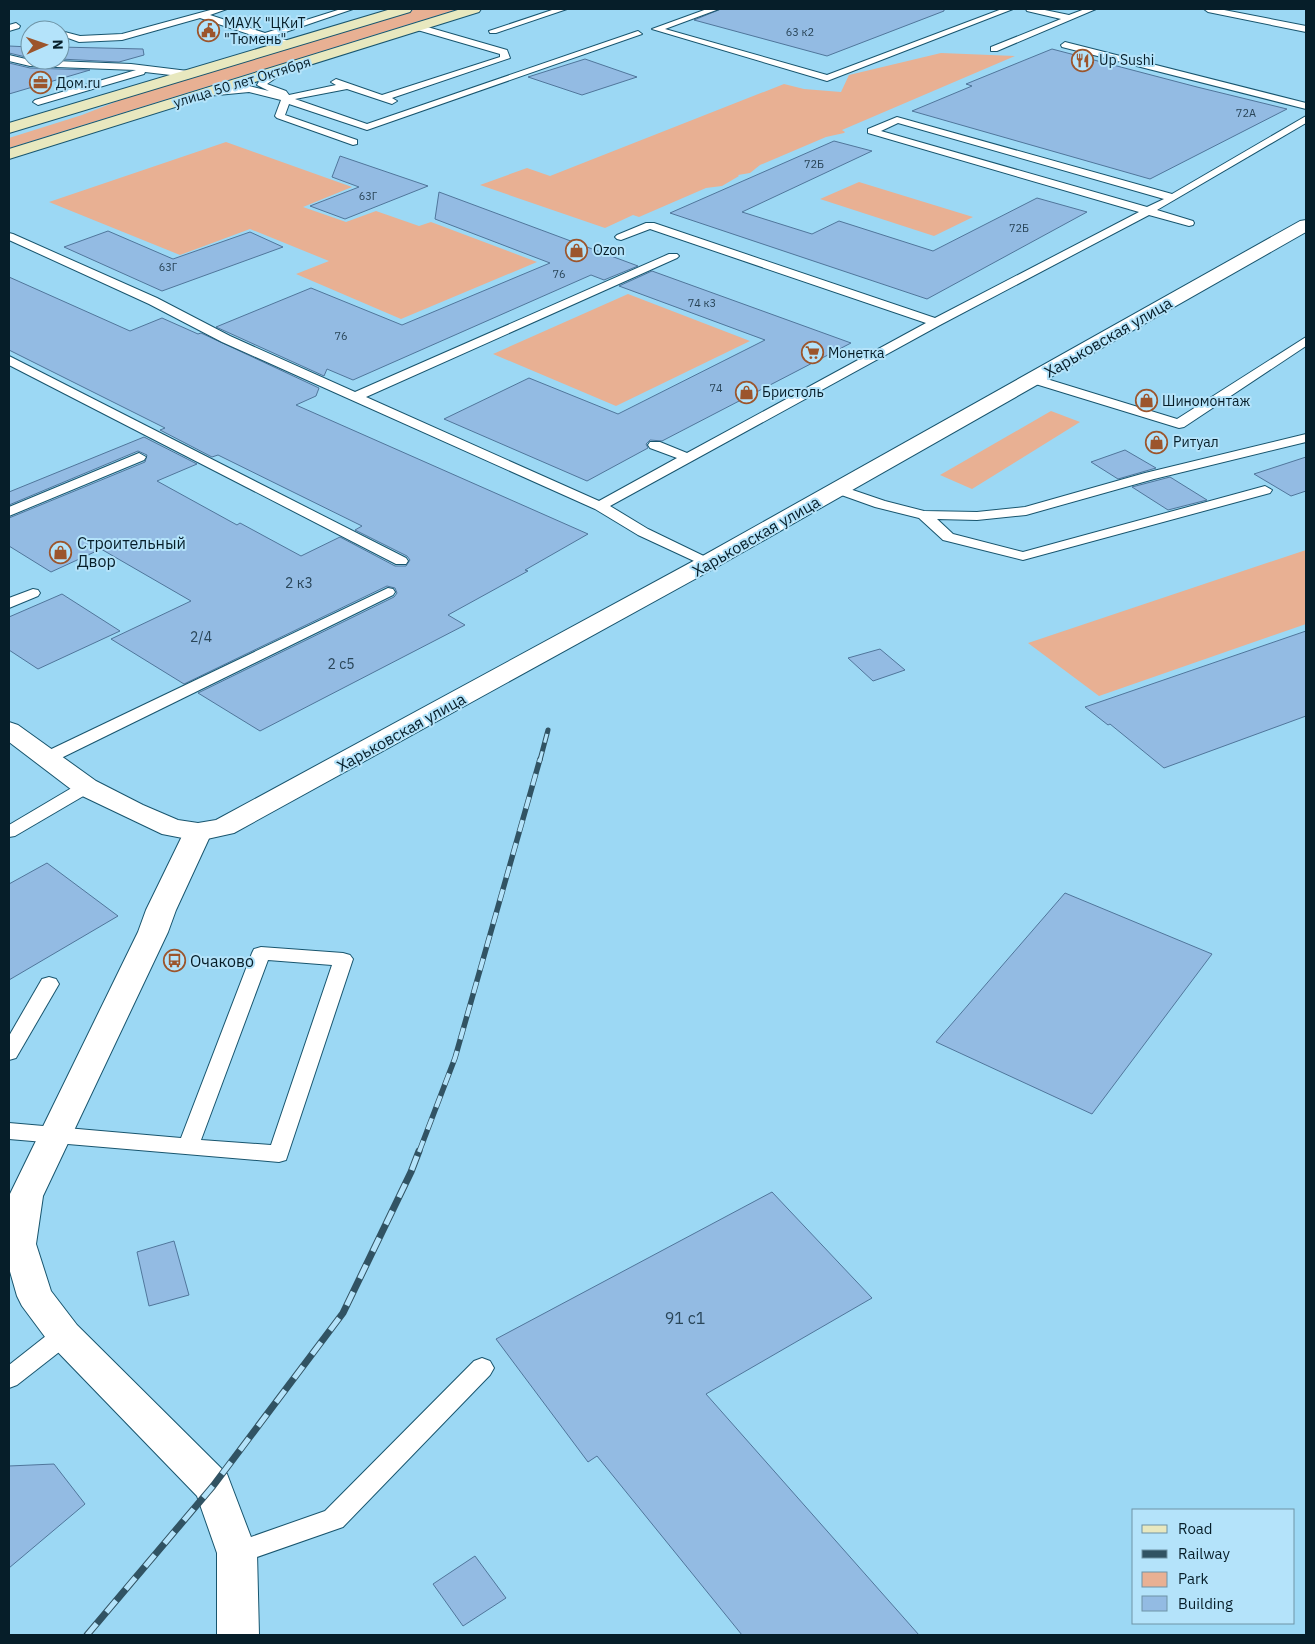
<svg xmlns="http://www.w3.org/2000/svg" width="1315" height="1644" font-family="'IBM Plex Sans',sans-serif">
  <rect width="100%" height="100%" fill="#9cd8f4"/>
  <!-- green -->
  <g fill="#e8b093">
    <polygon points="417,9 458,9 9,148 9,138 82,115 133,95"/>
    <polygon points="941,53 1015,56 842,130 845,132 844,133 826,137 760,165 750,173 738,175 739,176 722,186 706,188 639,217 633,215 605,228 480,185 527,168 550,176 784,84 804,89 841,92 849,75"/>
    <polygon points="226,142 352,187 303,207 346,222 376,211 419,226 431,222 537,262 401,319 296,274 329,261 250,229 180,255 49,202"/>
    <polygon points="859,182 973,217 934,236 820,199"/>
    <polygon points="628,294 750,341 616,406 493,354"/>
    <polygon points="1051,411 1080,422 972,489 940,475"/>
    <polygon points="1306,550 1306,624 1099,696 1028,643"/>
  </g>
  <!-- building -->
  <g fill="#93bbe3" stroke="#50769b">
    <polygon points="721,9 944,9 944,11 827,56 694,20"/>
    <polygon points="9,46 30,47 30,58 9,53"/>
    <polygon points="60,47 143,49 144,55 119,62 60,59"/>
    <polygon points="1052,49 1197,87 1287,109 1150,179 912,111 972,86 966,84"/>
    <polygon points="585,59 637,77 582,95 528,77"/>
    <polygon points="9,63 30,68 90,70 9,94"/>
    <polygon points="834,141 872,151 742,212 812,234 839,221 933,251 1037,198 1087,212 927,299 670,213"/>
    <polygon points="340,156 428,186 345,219 310,206 359,187 332,177"/>
    <polygon points="439,192 638,266 604,280 591,275 353,380 327,369 324,376 216,327 311,288 402,325 550,263 435,219"/>
    <polygon points="108,231 173,259 250,232 283,247 162,291 64,247"/>
    <polygon points="652,271 851,343 662,441 650,440 646,444 648,448 587,481 444,419 529,378 618,414 765,340 619,286"/>
    <polygon points="9,277 130,331 162,318 198,334 201,333 319,388 316,396 296,405 588,534 525,570 528,571 448,615 465,625 260,731 198,693 394,597 397,593 395,588 387,586 184,684 111,639 191,601 101,549 51,572 9,546 9,518 145,462 147,455 138,451 9,505 9,492 144,437 197,464 157,481 237,525 240,523 301,556 340,537 395,566 406,566 410,560 407,556 355,530 362,526 218,455 212,457 160,430 165,428 9,350"/>
    <polygon points="1125,450 1156,468 1118,479 1091,462"/>
    <polygon points="1306,457 1306,491 1291,496 1254,474"/>
    <polygon points="1170,477 1207,500 1168,510 1132,487"/>
    <polygon points="62,594 120,631 38,669 9,650 9,617"/>
    <polygon points="1306,631 1306,716 1164,768 1110,724 1108,725 1085,707"/>
    <polygon points="880,649 905,670 873,681 848,658"/>
    <polygon points="47,863 118,916 9,980 9,884"/>
    <polygon points="1065,893 1212,954 1092,1114 936,1042"/>
    <polygon points="772,1192 872,1298 706,1394 919,1635 742,1635 597,1456 588,1462 496,1339"/>
    <polygon points="174,1241 189,1295 149,1306 137,1252"/>
    <polygon points="54,1464 85,1504 9,1568 9,1466"/>
    <polygon points="475,1556 506,1598 463,1626 433,1584"/>
  </g>
  <g fill="none" stroke-linecap="round" stroke-linejoin="round">
    <defs>
      <g id="service">
        <polygon points="214,9 227,9 210,15 265,33 341,9 353,9 274,36 291,42 291,46 288,47 200,18 122,40 79,42 60,35 60,30 57,30 80,36 122,34"/>
        <polygon points="555,9 567,9 496,33 490,33 489,31"/>
        <polygon points="707,9 719,9 665,29 827,75 1002,9 1013,9 827,81 652,29"/>
        <polygon points="1026,9 1040,9 1069,15 1085,9 1096,9 997,51 991,51 991,47 1061,19 1027,11"/>
        <polygon points="1204,9 1219,9 1306,26 1306,32 1208,12"/>
        <polygon points="16,23 20,26 19,28 9,31 9,25"/>
        <polygon points="417,24 507,50 510,58 392,98 397,101 392,104 347,89 295,99 367,124 635,32 638,31 642,34 367,130 289,104 285,115 357,140 357,144 353,145 277,118 275,116 281,100 249,92 207,96 202,93 207,90 249,86 269,91 257,85 261,78 283,66 288,69 286,71 267,84 286,91 289,95 336,85 331,82 336,79 382,95 500,57 500,54 414,29 414,25"/>
        <polygon points="1065,42 1306,103 1306,109 1062,47 1061,45"/>
        <polygon points="9,55 30,60 131,64 188,71 193,74 188,77 145,72 144,74 38,105 33,102 35,100 136,70 30,66 9,61"/>
        <path d="M 1306,116 L 1306,123 L 1157,210 L 1193,221 L 1194,223 L 1193,225 L 1189,226 L 1149,215 L 940,325 L 610,506 L 648,529 L 712,560 L 714,563 L 712,566 L 707,567 L 638,535 L 595,509 L 222,342 L 149,304 L 9,240 L 9,233 L 13,234 L 157,298 L 230,336 L 355,392 L 669,254 L 677,254 L 679,256 L 677,258 L 366,397 L 599,501 L 677,458 L 650,448 L 648,445 L 650,442 L 660,442 L 687,453 L 926,323 L 650,229 L 621,240 L 617,239 L 615,237 L 617,235 L 646,223 L 654,223 L 935,318 L 1139,212 L 868,133 L 868,129 L 897,117 L 1172,194 ZM 898,123 L 1164,199 L 1147,207 L 881,131 Z"/>
        <polygon points="1306,337 1306,346 1184,427 1179,428 1029,382 1027,379 1029,376 1037,376 1177,419"/>
        <polygon points="9,356 406,558 408,561 406,564 396,564 9,365"/>
        <polygon points="1306,434 1306,442 1154,479 1026,515 977,520 937,519 953,534 1023,552 1265,486 1272,490 1270,493 1023,560 943,540 919,518 875,507 833,492 831,489 838,485 885,501 924,511 977,512 1025,507 1145,473"/>
        <polygon points="139,453 146,457 144,460 9,516 9,507"/>
        <polygon points="388,588 393,589 395,592 393,595 53,762 41,762 39,758 41,754"/>
        <polygon points="33,589 38,590 40,593 38,596 9,608 9,598"/>
        <polygon points="86,782 92,783 95,787 92,791 15,836 9,837 9,825 80,783"/>
        <path d="M 261,947 L 343,953 L 350,955 L 353,959 L 286,1160 L 279,1162 L 9,1139 L 9,1123 L 181,1138 L 252,953 L 254,949 ZM 268,960 L 332,965 L 271,1145 L 201,1140 Z"/>
        <polygon points="49,977 56,979 59,984 16,1058 9,1060 9,1036 42,979"/>
        <polygon points="64,1326 72,1328 76,1335 72,1342 17,1385 9,1388 9,1365 56,1328"/>
        <polygon points="482,1358 490,1361 494,1368 490,1375 343,1527 237,1564 228,1561 224,1553 228,1545 325,1511 474,1361"/>
      </g>
      <polygon id="minor" points="198,823 208,826 212,832 176,910 168,932 43,1196 36,1244 51,1291 77,1325 227,1474 257,1553 259,1635 217,1635 217,1553 197,1496 51,1345 22,1306 17,1296 9,1268 9,1196 138,932 146,910 184,832 188,826"/>
      <polygon id="tertiary" points="1306,220 1306,232 715,568 234,833 198,841 162,834 76,793 9,742 9,722 18,725 96,781 143,805 178,820 198,823 216,820 699,558 1300,221"/>
      <g id="secondary">
        <polygon points="391,9 412,9 410,12 9,133 9,123"/>
        <polygon points="461,9 481,9 479,12 9,159 9,149"/>
      </g>
    </defs>
    <!-- service casing -->
    <use href="#service" stroke="#18556e" stroke-width="2"/>
    <!-- minor casing -->
    <use href="#minor" stroke="#18556e" stroke-width="2"/>
    <!-- tertiary casing -->
    <use href="#tertiary" stroke="#18556e" stroke-width="2"/>
    <!-- secondary casing -->
    <use href="#secondary" stroke="#18556e" stroke-width="2"/>
    <!-- service -->
    <use href="#service" fill="#fff" fill-rule="evenodd"/>
    <!-- minor -->
    <use href="#minor" fill="#fff" fill-rule="evenodd"/>
    <!-- tertiary -->
    <use href="#tertiary" fill="#fff" fill-rule="evenodd"/>
    <!-- secondary -->
    <use href="#secondary" fill="#e8e8bf" fill-rule="evenodd"/>
    <defs>
      <polyline id="rail-far2" points="540,760 548,730"/>
      <polyline id="rail-far1" points="419,1152 455,1058 540,759"/>
      <polyline id="rail" points="87,1635 213,1486 343,1313 411,1172 419,1151"/>
    </defs>
    <!-- rail-far2 casing -->
    <use href="#rail-far2" stroke="#315363" stroke-width="5"/>
    <!-- rail-far1 casing -->
    <use href="#rail-far1" stroke="#315363" stroke-width="5.5"/>
    <!-- rail casing -->
    <use href="#rail" stroke="#315363" stroke-width="7"/>
    <!-- rail-far2 -->
    <use href="#rail-far2" stroke="#b4e3fa" stroke-width="3" stroke-dasharray="9" stroke-linecap="butt"/>
    <!-- rail-far1 -->
    <use href="#rail-far1" stroke="#b4e3fa" stroke-width="4" stroke-dasharray="12" stroke-linecap="butt"/>
    <!-- rail -->
    <use href="#rail" stroke="#b4e3fa" stroke-width="5" stroke-dasharray="15" stroke-linecap="butt"/>
  </g>
  <!-- icons -->
  <defs>
    <symbol id="civic-ring" viewBox="-11 -11 22 22"><circle r="9.5" fill="#b4e3fa" stroke="#9c552c" stroke-width="1.5"/><path d="M-.6-6.5H3V-4.5H.6V-3L4-1V1h2V6H-6V1h2V-1L-.6-3ZM-1.2 2.5V6h2.4V2.5Z" fill="#9c552c"/></symbol>
    <symbol id="restaurant-ring" viewBox="-11 -11 22 22"><circle r="9.5" fill="#b4e3fa" stroke="#9c552c" stroke-width="1.5"/><path d="M-5-6h1v4h1v-4h1v4h1v-4h1v5L-1.5 .5V6h-2V.5L-5-1ZM5-6V6H3V1.5H1.5Q1.5-4 5-6Z" fill="#9c552c"/></symbol>
    <symbol id="office-ring" viewBox="-11 -11 22 22"><circle r="9.5" fill="#b4e3fa" stroke="#9c552c" stroke-width="1.5"/><path d="M-6-3h4V-5.5h4V-3h4V5H-6ZM-1-4.5V-3h2v-1.5ZM-6 0V1H6V0Z" fill="#9c552c"/></symbol>
    <symbol id="shop-ring" viewBox="-11 -11 22 22"><circle r="9.5" fill="#b4e3fa" stroke="#9c552c" stroke-width="1.5"/><path d="M-5-2.5h2.3a2.7 3.5 0 0 1 5.4 0H5L5.5 6h-11ZM-1.5-2.5h3a1.5 2.3 0 0 0-3 0Z" fill="#9c552c"/></symbol>
    <symbol id="supermarket-ring" viewBox="-11 -11 22 22"><circle r="9.5" fill="#b4e3fa" stroke="#9c552c" stroke-width="1.5"/><path d="M-6-5.5h2.5l.6 2H6L4.5 2H-2.5L-4.4-4H-6ZM-1.5 3.2a1.3 1.3 0 1 0 .1 0ZM3 3.2a1.3 1.3 0 1 0 .1 0Z" fill="#9c552c"/></symbol>
    <symbol id="bus-ring" viewBox="-11 -11 22 22"><circle r="9.5" fill="#b4e3fa" stroke="#9c552c" stroke-width="1.5"/><path d="M-5-6H5V4H4V6H2V4H-2V6H-4V4H-5ZM-3.5-4V0h7V-4ZM-3.5 1.2v1.5H-2V1.2ZM2 1.2v1.5H3.5V1.2Z" fill="#9c552c"/></symbol>
  </defs>
  <g fill-rule="evenodd">
    <use href="#civic-ring" x="196" y="18" width="25" height="25"/>
    <use href="#restaurant-ring" x="1070" y="48" width="25" height="25"/>
    <use href="#office-ring" x="28" y="70" width="25" height="25"/>
    <use href="#shop-ring" x="564" y="238" width="25" height="25"/>
    <use href="#supermarket-ring" x="800" y="340" width="25" height="25"/>
    <use href="#shop-ring" x="734" y="380" width="25" height="25"/>
    <use href="#shop-ring" x="1134" y="388" width="25" height="25"/>
    <use href="#shop-ring" x="1144" y="430" width="25" height="25"/>
    <use href="#shop-ring" x="48" y="540" width="25" height="25"/>
    <use href="#bus-ring" x="162" y="948" width="25" height="25"/>
  </g>
  <g text-anchor="middle" dominant-baseline="central" stroke-width="4" stroke-linejoin="round" paint-order="stroke">
    <!-- far-number labels -->
    <g font-size="11" fill="#294558">
      <text x="800" y="32">63 к2</text>
      <text x="1246" y="113">72А</text>
      <text x="814" y="164">72Б</text>
      <text x="368" y="196">63Г</text>
      <text x="1019" y="228">72Б</text>
      <text x="168" y="267">63Г</text>
      <text x="559" y="274">76</text>
      <text x="702" y="303">74 к3</text>
      <text x="341" y="336">76</text>
      <text x="716" y="388">74</text>
    </g>
    <!-- far-poi labels -->
    <g font-size="14" fill="#061e29" stroke="#b4e3fa" text-anchor="start">
      <text x="224" y="23">МАУК "ЦКиТ<tspan x="224" dy="16">"Тюмень"</tspan></text>
      <text x="1099" y="60">Up Sushi</text>
      <text x="56" y="83">Дом.ru</text>
      <text x="593" y="250">Ozon</text>
      <text x="828" y="353">Монетка</text>
      <text x="762" y="392">Бристоль</text>
      <text x="1162" y="401">Шиномонтаж</text>
      <text x="1173" y="442">Ритуал</text>
    </g>
    <!-- far-street labels -->
    <g font-size="14" fill="#061e29" stroke="#b4e3fa">
      <text transform="translate(242 82) rotate(-17)">улица 50 лет Октября</text>
    </g>
    <!-- number labels -->
    <g font-size="14" fill="#294558">
      <text x="299" y="583">2 к3</text>
      <text x="201" y="637">2/4</text>
      <text x="341" y="664">2 с5</text>
    </g>
    <!-- street labels -->
    <g font-size="16" fill="#061e29" stroke="#b4e3fa">
      <text transform="translate(1108 337) rotate(-30)">Харьковская улица</text>
      <text transform="translate(756 536) rotate(-30)">Харьковская улица</text>
      <text transform="translate(401 732) rotate(-29)">Харьковская улица</text>
    </g>
    <!-- poi labels -->
    <g font-size="16" fill="#061e29" stroke="#b4e3fa" text-anchor="start">
      <text x="77" y="543">Строительный<tspan x="77" dy="18">Двор</tspan></text>
      <text x="190" y="961">Очаково</text>
    </g>
    <!-- near-number labels -->
    <g font-size="16" fill="#294558">
      <text x="685" y="1318">91 с1</text>
    </g>
  </g>
  <!-- border -->
  <rect width="1315" height="1644" fill="none" stroke="#061e29" stroke-width="20"/>
  <!-- legend -->
  <rect x="1132" y="1509" width="162" height="115" fill="#b4e3fa" stroke="#6e94a6"/>
  <rect x="1142" y="1525" width="25" height="8" fill="#e8e8bf" stroke="#6e94a6"/>
  <text x="1178" y="1534" font-size="15" fill="#061e29">Road</text>
  <rect x="1142" y="1550" width="25" height="8" fill="#315363" stroke="#6e94a6"/>
  <text x="1178" y="1559" font-size="15" fill="#061e29">Railway</text>
  <rect x="1142" y="1572" width="25" height="15" fill="#e8b093" stroke="#6e94a6"/>
  <text x="1178" y="1584" font-size="15" fill="#061e29">Park</text>
  <rect x="1142" y="1596" width="25" height="15" fill="#93bbe3" stroke="#6e94a6"/>
  <text x="1178" y="1609" font-size="15" fill="#061e29">Building</text>
  <!-- north arrow -->
  <g transform="translate(45 45) rotate(88)"><circle r="24" fill="#b4e3fa" stroke="#6e94a6"/>
  <path d="M0-4L9 19L0 12L-9 19Z" fill="#9c552c"/>
  <text y="-8" font-size="14" font-weight="bold" text-anchor="middle" fill="#061e29">N</text>
  </g>
</svg>
